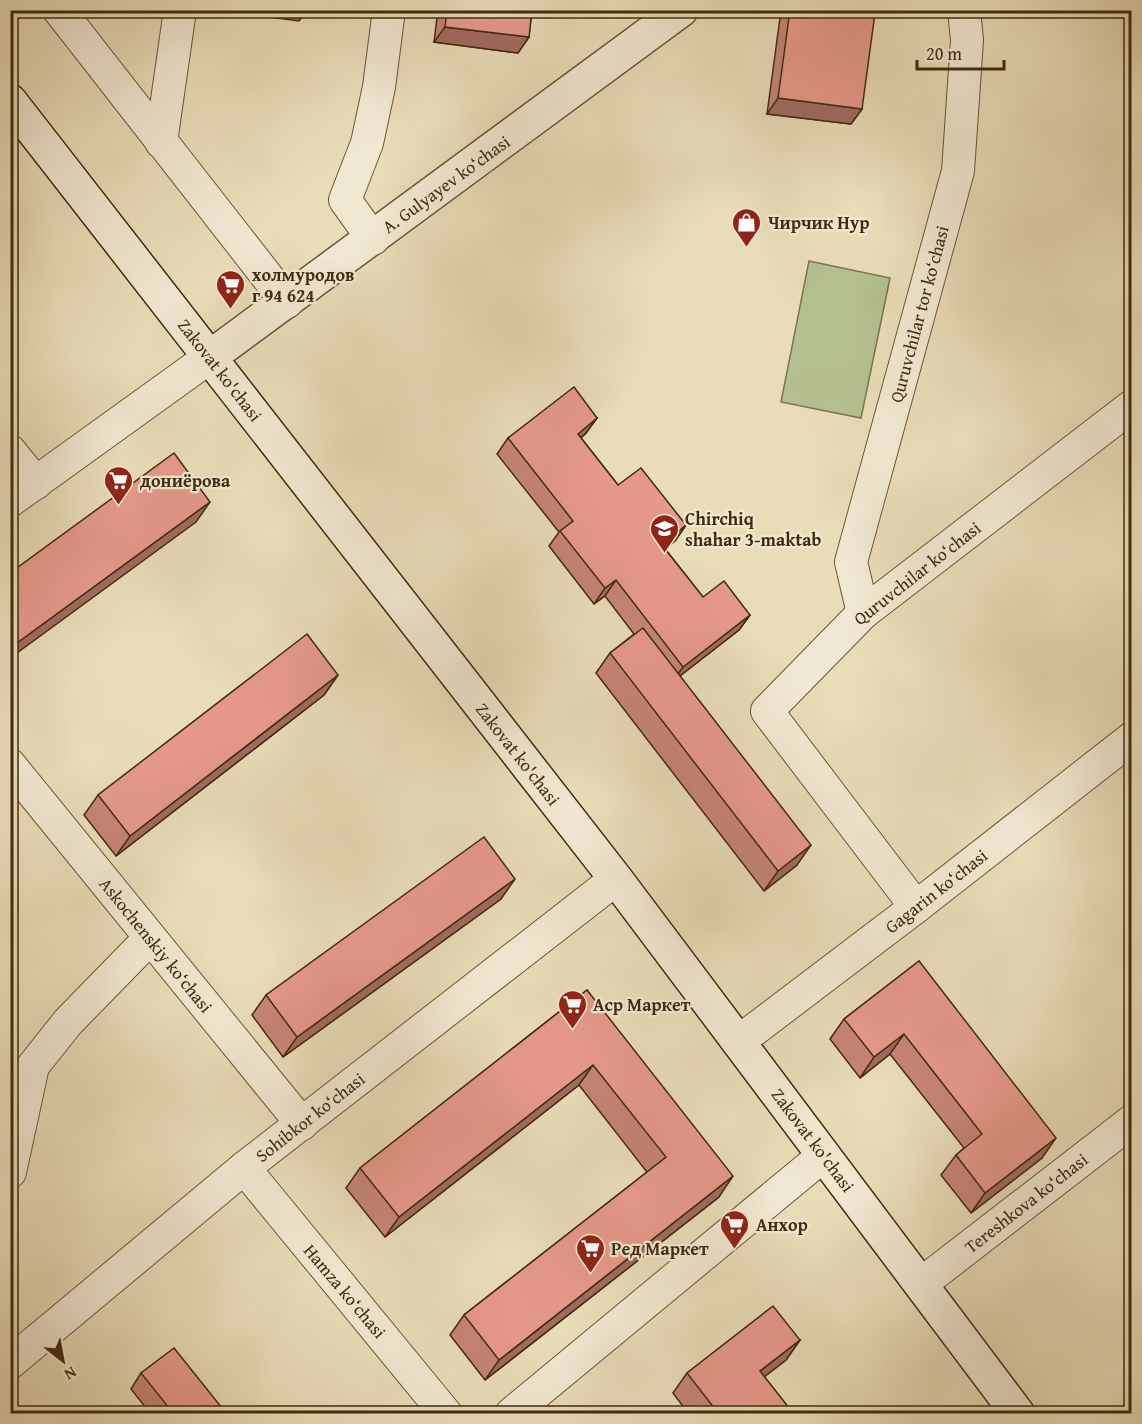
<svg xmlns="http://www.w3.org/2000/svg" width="1142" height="1424" font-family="'Gentium Book Plus',serif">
  <rect width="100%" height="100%" fill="#e9dcb8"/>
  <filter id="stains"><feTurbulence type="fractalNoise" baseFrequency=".00333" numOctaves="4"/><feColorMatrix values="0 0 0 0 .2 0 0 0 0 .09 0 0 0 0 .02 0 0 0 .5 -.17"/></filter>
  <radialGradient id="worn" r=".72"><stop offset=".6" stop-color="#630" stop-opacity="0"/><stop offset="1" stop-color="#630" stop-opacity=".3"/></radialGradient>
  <!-- green -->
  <polygon fill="#b5c090" stroke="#7a764f" stroke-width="1.5" points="809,261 890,278 861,418 781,402"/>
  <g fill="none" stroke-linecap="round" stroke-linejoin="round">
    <defs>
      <g id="minor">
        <polyline points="59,10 287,302"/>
        <polyline points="161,142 180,10"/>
        <polyline points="373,239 345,200 367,143 379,87 389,10"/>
        <polyline points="10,451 36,483"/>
        <polyline points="10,501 210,357"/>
        <polyline points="863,613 851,562 958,171 967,40 964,10"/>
        <polyline points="10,765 302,1124"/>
        <polyline points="916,907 767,711 863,613 1132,406"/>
        <polyline points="738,1042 916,907 1132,738"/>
        <polyline points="244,1168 446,1414"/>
        <polyline points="10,1172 33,1066 68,1022 150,938"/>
        <polyline points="921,1284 1132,1121"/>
        <polyline points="10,1363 244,1168 616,879"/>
        <polyline points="511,1414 824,1155"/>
      </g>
      <polyline id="tertiary" points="210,357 681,10"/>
      <polyline id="secondary" points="10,101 616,879 1018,1414"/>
    </defs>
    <!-- minor casing -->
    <use href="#minor" stroke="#6a5738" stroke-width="34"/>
    <!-- tertiary casing -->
    <use href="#tertiary" stroke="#6a5738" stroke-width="36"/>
    <!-- secondary casing -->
    <use href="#secondary" stroke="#402b0e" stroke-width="36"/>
    <!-- minor -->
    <use href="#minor" stroke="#f1e8d1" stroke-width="32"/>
    <!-- tertiary -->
    <use href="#tertiary" stroke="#f1e8d1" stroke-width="33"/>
    <!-- secondary -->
    <use href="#secondary" stroke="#f1e8d1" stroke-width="33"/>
  </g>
  <!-- wall -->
  <g fill="#c68478" stroke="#402b0e" stroke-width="1.5">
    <polygon points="438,10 532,10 529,37 518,53 434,42"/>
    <polygon points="785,10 856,10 862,109 851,124 767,114 780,18"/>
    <polygon points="597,418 586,433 581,438 618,485 686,525 675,541 665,549 703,597 750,615 739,630 680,676 797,865 764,891 596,673 610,653 634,634 605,596 594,604 549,546 559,532 497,454 508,438"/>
    <polygon points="338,675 324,695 116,856 84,815 98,795"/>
    <polygon points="501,899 283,1057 252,1015 266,995"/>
    <polygon points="919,961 1042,1158 971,1213 941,1175 956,1155 964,1148 890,1054 860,1078 830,1039 844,1019"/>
    <polygon points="587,990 719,1197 485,1380 450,1335 464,1315 647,1172 579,1085 385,1237 346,1188 360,1168"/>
    <polygon points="800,1340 786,1360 764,1377 793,1413 688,1413 673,1393 687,1373"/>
    <polygon points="141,1373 226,1413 150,1413 131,1389"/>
  </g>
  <!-- shaded-wall -->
  <g fill="#a16b61" stroke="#402b0e" stroke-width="1.5">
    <polygon points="215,10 307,10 299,21"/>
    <polygon points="445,27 529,37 518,53 434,42"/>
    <polygon points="778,98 862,109 851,124 767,114"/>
    <polygon points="597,418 586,433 567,449 578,434"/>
    <polygon points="210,502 196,522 10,658 10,648"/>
    <polygon points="686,525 675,541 651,560 662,545"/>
    <polygon points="616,580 605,596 594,604 605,588"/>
    <polygon points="750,615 739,630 672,682 683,667"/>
    <polygon points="338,675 324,695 116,856 130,836"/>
    <polygon points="811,845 797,865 764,891 778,871"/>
    <polygon points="515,879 501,899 283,1057 297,1037"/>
    <polygon points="904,1034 890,1054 860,1078 874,1057"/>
    <polygon points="593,1065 579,1085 385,1237 399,1217"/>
    <polygon points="1056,1138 1042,1158 971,1213 985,1193"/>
    <polygon points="733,1176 719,1197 485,1380 499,1360"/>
    <polygon points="800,1340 786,1360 746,1391 760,1371"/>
  </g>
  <!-- building -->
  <g fill="#e6998b" stroke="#402b0e" stroke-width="1.5">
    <polygon points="447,10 532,10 529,37 445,27"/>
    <polygon points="790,10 856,10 875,13 862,109 778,98"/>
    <polygon points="574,387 597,418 578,434 618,485 641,468 686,525 662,545 703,597 724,581 750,615 683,667 616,580 605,588 560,531 573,521 508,438"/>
    <polygon points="174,453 210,502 10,648 10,573"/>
    <polygon points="643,628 811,845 778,871 610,653"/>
    <polygon points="307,634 338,675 130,836 98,795"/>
    <polygon points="484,837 515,879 297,1037 266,995"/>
    <polygon points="919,961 1056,1138 985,1193 956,1155 982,1134 904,1034 874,1057 844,1019"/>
    <polygon points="587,990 733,1176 499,1360 464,1315 666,1157 593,1065 399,1217 360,1168"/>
    <polygon points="773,1306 800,1340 760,1371 793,1413 718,1413 687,1373"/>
    <polygon points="174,1348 226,1413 173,1413 141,1373"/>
    <polygon points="856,1410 859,1413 851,1413"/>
  </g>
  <!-- icons -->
  <defs>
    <symbol id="shop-pin" viewBox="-11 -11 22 30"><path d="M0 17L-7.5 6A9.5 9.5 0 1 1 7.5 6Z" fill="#8f2418" stroke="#f1e8d1"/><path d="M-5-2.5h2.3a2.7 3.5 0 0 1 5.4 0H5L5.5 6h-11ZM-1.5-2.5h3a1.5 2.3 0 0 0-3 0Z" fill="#fff"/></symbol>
    <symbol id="supermarket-pin" viewBox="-11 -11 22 30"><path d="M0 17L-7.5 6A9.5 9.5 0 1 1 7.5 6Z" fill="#8f2418" stroke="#f1e8d1"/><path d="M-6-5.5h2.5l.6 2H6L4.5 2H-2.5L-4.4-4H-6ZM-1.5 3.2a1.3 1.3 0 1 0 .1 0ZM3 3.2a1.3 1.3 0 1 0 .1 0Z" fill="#fff"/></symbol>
    <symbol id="school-pin" viewBox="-11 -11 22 30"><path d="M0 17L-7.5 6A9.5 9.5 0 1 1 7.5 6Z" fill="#8f2418" stroke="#f1e8d1"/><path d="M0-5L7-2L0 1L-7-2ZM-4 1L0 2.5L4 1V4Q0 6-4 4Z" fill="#fff"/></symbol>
  </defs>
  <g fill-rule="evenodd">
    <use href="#shop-pin" x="730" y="206" width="33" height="45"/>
    <use href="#supermarket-pin" x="214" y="268" width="33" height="45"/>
    <use href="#supermarket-pin" x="102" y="464" width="33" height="45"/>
    <use href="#school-pin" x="648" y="512" width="33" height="45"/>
    <use href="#supermarket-pin" x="556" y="988" width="33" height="45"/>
    <use href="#supermarket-pin" x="718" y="1208" width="33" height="45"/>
    <use href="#supermarket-pin" x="574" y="1232" width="33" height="45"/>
  </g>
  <g text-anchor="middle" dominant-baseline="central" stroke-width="4.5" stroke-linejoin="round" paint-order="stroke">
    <!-- street labels -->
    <g font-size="18" fill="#402b0e" stroke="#f1e8d1">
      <text transform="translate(446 184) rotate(-36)">A. Gulyayev ko‘chasi</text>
      <text transform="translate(919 314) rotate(-75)">Quruvchilar tor ko‘chasi</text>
      <text transform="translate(220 370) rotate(52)">Zakovat ko'chasi</text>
      <text transform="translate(917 573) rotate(-38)">Quruvchilar ko‘chasi</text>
      <text transform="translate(518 754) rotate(52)">Zakovat ko'chasi</text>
      <text transform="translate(936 891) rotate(-38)">Gagarin ko‘chasi</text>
      <text transform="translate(156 945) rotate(51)">Askochenskiy ko‘chasi</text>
      <text transform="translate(310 1117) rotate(-38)">Sohibkor ko‘chasi</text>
      <text transform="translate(813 1140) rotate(53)">Zakovat ko'chasi</text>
      <text transform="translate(1026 1203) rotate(-38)">Tereshkova ko‘chasi</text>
      <text transform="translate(345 1291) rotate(50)">Hamza ko‘chasi</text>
    </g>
    <!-- poi labels -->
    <g font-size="18" font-weight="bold" fill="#402b0e" stroke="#f1e8d1" text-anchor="start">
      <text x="768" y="222">Чирчик Нур</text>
      <text x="252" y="274">холмуродов<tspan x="252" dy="21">г 94 624</tspan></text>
      <text x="140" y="480">дониёрова</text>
      <text x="685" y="518">Chirchiq<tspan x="685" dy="21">shahar 3-maktab</tspan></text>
      <text x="593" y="1004">Аср Маркет</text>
      <text x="756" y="1224">Анхор</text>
      <text x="611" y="1248">Ред Маркет</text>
    </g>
  </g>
  <!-- margin -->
  <rect width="1142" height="1424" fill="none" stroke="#e9dcb8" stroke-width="36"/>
  <rect x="12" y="12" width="1118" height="1400" fill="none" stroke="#402b0e" stroke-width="3"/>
  <rect x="18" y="18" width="1106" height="1388" fill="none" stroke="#402b0e" stroke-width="1.5"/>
  <!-- north arrow -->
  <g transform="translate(63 1361) rotate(149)" stroke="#f1e8d1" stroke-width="4.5" paint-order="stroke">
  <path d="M0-4.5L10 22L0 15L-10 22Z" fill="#402b0e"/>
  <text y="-9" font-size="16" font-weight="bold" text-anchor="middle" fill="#402b0e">N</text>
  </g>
  <!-- scale -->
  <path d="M917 60v9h87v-9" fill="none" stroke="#402b0e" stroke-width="3"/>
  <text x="926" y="60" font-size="18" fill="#402b0e" stroke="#f1e8d1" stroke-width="4.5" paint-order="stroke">20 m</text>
  <rect width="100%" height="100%" filter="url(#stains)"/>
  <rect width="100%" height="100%" fill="url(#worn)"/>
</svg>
